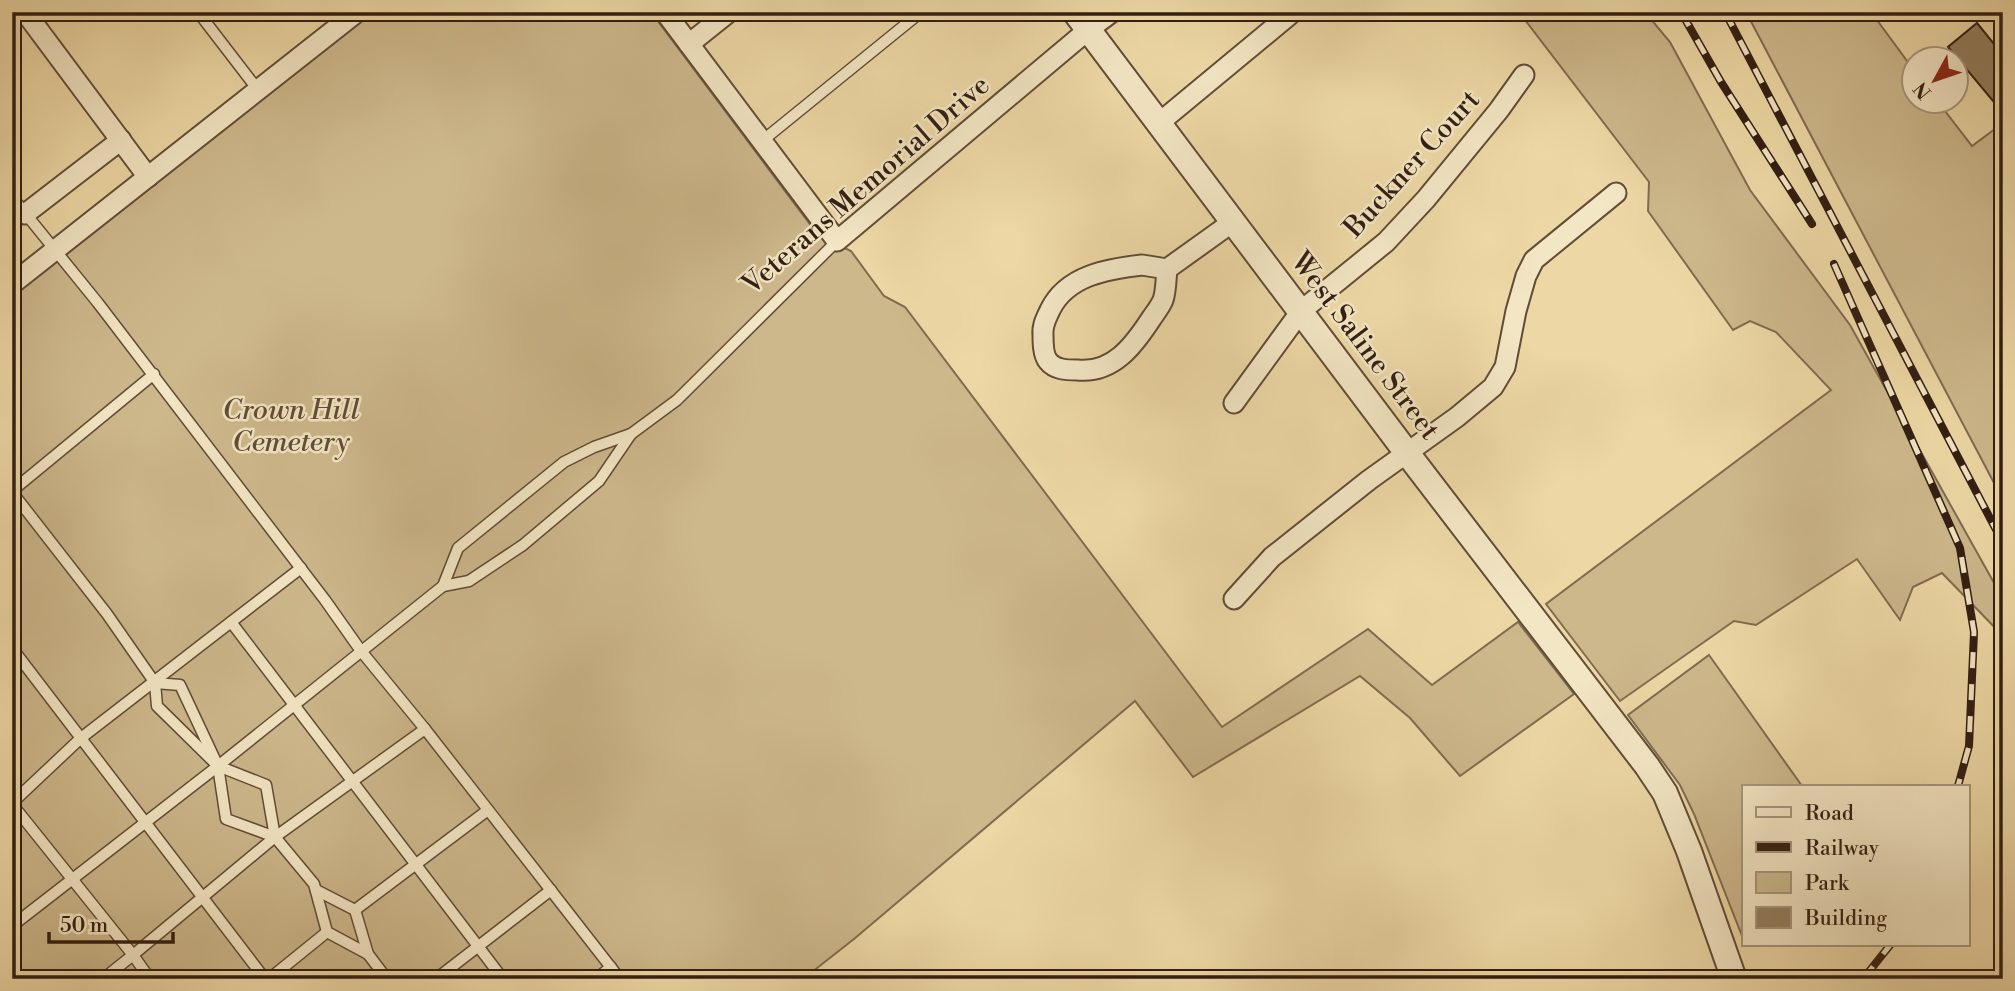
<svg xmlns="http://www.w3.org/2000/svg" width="2015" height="991" font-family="'Libre Bodoni',serif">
  <rect width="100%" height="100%" fill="#edd8a5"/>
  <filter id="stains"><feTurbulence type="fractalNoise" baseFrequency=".00286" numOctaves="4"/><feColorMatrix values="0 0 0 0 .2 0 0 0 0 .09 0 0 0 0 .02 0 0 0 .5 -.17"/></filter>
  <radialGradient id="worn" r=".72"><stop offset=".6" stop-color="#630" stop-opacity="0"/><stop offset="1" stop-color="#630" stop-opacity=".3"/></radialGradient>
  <!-- green -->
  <g fill="#cdb88c" stroke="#806b50" stroke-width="2">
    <polygon points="367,12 651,12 818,235 851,251 884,296 905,307 1222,727 1368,629 1432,685 1518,622 1574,694 1460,776 1410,718 1360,676 1193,777 1135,701 854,939 803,979 12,979 12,294"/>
    <polygon points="1519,12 1645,12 1670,42 1750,190 1850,325 2003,599 2003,636 1942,573 1913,587 1900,620 1857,559 1756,625 1734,621 1620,701 1546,604 1831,390 1776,332 1750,321 1733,330 1648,211 1649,182"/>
    <polygon points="1746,12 1871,12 1913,69 1913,102 1938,102 1972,146 2003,123 2003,500"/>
    <polygon points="1709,655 1802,786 1744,786 1744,941 1694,814 1680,785 1628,715"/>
  </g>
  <!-- building -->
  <polygon fill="#937f5f" stroke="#321e13" stroke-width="2" points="1977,23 2003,55 2003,113 1948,47"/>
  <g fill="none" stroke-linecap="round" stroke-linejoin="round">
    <defs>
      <g id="service">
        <polyline points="198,12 258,90"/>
        <polyline points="762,141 921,12"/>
        <polyline points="12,197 98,303 325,600 361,651 425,729 620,979"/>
        <polyline points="12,491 154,374"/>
        <polyline points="12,492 107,614 155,683 157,706 218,766 226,819 275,837 314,884 327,932 368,954 387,979"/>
        <polyline points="443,586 469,581 523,545 599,481 631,434"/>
        <polyline points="231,622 301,568"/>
        <polyline points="12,648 265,979"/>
        <polyline points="155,683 180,685 218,766 266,785 275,837"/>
        <polyline points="12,803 81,738 231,622 503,979"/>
        <polyline points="12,804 133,955 275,837 425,729"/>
        <polyline points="316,890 355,910 368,954"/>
        <polyline points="355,910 488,810"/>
        <polyline points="12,926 218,766 443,586 458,548 564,462 594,447 631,434 677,400 837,241"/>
        <polyline points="103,979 133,955 150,979"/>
        <polyline points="269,979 327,932"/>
        <polyline points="436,979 551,890"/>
        <polyline points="596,979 611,967"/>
      </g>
      <g id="minor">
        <polyline points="25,12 148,177"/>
        <polyline points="665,12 837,241 1088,30 1112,12"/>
        <polyline points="689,44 729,12"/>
        <polyline points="1159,123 1293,12"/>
        <polyline points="25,214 121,140"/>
        <path d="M 1142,265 L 1167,269 C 1166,278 1166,292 1163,300 C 1160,307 1155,313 1151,319 C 1134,345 1113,374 1077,370 C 1067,370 1055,370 1048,361 C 1043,355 1043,342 1043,335 C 1042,325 1046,319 1050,310 C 1067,275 1108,269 1142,265 Z"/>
        <polyline points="1167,269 1234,221"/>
        <polyline points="12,284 357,12"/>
        <polyline points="1234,403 1301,311 1386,242 1426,199 1499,110 1524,75"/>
        <polyline points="1234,599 1272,557 1369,480 1457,417 1493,387 1505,367 1516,311 1526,276 1534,260 1616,193"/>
      </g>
      <polyline id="tertiary" points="1075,12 1407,453 1647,766 1665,793 1689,851 1734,979"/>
    </defs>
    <!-- service casing -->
    <use href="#service" stroke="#614c38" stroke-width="13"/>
    <!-- minor casing -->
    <use href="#minor" stroke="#614c38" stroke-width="23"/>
    <!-- tertiary casing -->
    <use href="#tertiary" stroke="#614c38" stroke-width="28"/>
    <!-- service -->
    <use href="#service" stroke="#f3e6c4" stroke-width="10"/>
    <!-- minor -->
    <use href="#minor" stroke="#f3e6c4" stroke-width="19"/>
    <!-- tertiary -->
    <use href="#tertiary" stroke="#f3e6c4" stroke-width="24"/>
    <defs>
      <g id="rail">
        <polyline points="1681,12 1721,82 1812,224"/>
        <polyline points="1725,12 2003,543"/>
        <polyline points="1834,264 1960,548 1974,632 1969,746 1958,786"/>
        <polyline points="1863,979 1891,944"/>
      </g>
    </defs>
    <!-- rail casing -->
    <use href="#rail" stroke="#321e13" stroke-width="8"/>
    <!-- rail -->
    <use href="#rail" stroke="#f3e6c4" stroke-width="5" stroke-dasharray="16" stroke-linecap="butt"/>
  </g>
  <g text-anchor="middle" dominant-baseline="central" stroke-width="5" stroke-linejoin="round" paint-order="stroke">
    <!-- street labels -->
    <g font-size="28" fill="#321e13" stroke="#f3e6c4">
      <text transform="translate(1412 164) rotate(-48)">Buckner Court</text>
      <text transform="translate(866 185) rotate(-41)">Veterans Memorial Drive</text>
      <text transform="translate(1365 346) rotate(53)">West Saline Street</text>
    </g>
    <!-- park labels -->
    <g font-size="28" font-style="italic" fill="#604c37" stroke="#f3e6c4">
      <text x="291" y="410">Crown Hill<tspan x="291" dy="32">Cemetery</tspan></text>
    </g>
  </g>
  <!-- margin -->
  <rect width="2015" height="991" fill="none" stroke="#edd8a5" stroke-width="42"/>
  <rect x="14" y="14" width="1987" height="963" fill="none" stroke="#321e13" stroke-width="3.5"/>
  <rect x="21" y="21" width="1973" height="949" fill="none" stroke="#321e13" stroke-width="2"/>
  <!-- legend -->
  <rect x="1742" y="785" width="228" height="161" fill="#f3e6c4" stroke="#a6967d" stroke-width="2"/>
  <rect x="1756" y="807" width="35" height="10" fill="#f3e6c4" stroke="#a6967d" stroke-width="2"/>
  <text x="1805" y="820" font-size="21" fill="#321e13">Road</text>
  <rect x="1756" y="842" width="35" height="10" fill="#321e13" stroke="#a6967d" stroke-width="2"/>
  <text x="1805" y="855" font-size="21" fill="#321e13">Railway</text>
  <rect x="1756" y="872" width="35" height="21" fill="#cdb88c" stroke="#a6967d" stroke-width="2"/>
  <text x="1805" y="890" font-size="21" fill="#321e13">Park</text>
  <rect x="1756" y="907" width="35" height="21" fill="#937f5f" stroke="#a6967d" stroke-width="2"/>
  <text x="1805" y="925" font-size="21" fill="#321e13">Building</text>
  <!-- north arrow -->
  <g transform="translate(1935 80) rotate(230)"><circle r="33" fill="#f3e6c4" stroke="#a6967d" stroke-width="2"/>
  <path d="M0-5L12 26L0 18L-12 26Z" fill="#8f2418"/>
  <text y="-10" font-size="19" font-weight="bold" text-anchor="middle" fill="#321e13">N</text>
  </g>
  <!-- scale -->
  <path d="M49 932v10h124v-10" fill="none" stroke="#321e13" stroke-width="3.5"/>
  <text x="60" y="932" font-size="21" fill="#321e13" stroke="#f3e6c4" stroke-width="5" paint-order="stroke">50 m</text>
  <rect width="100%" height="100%" filter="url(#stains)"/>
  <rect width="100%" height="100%" fill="url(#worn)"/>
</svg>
